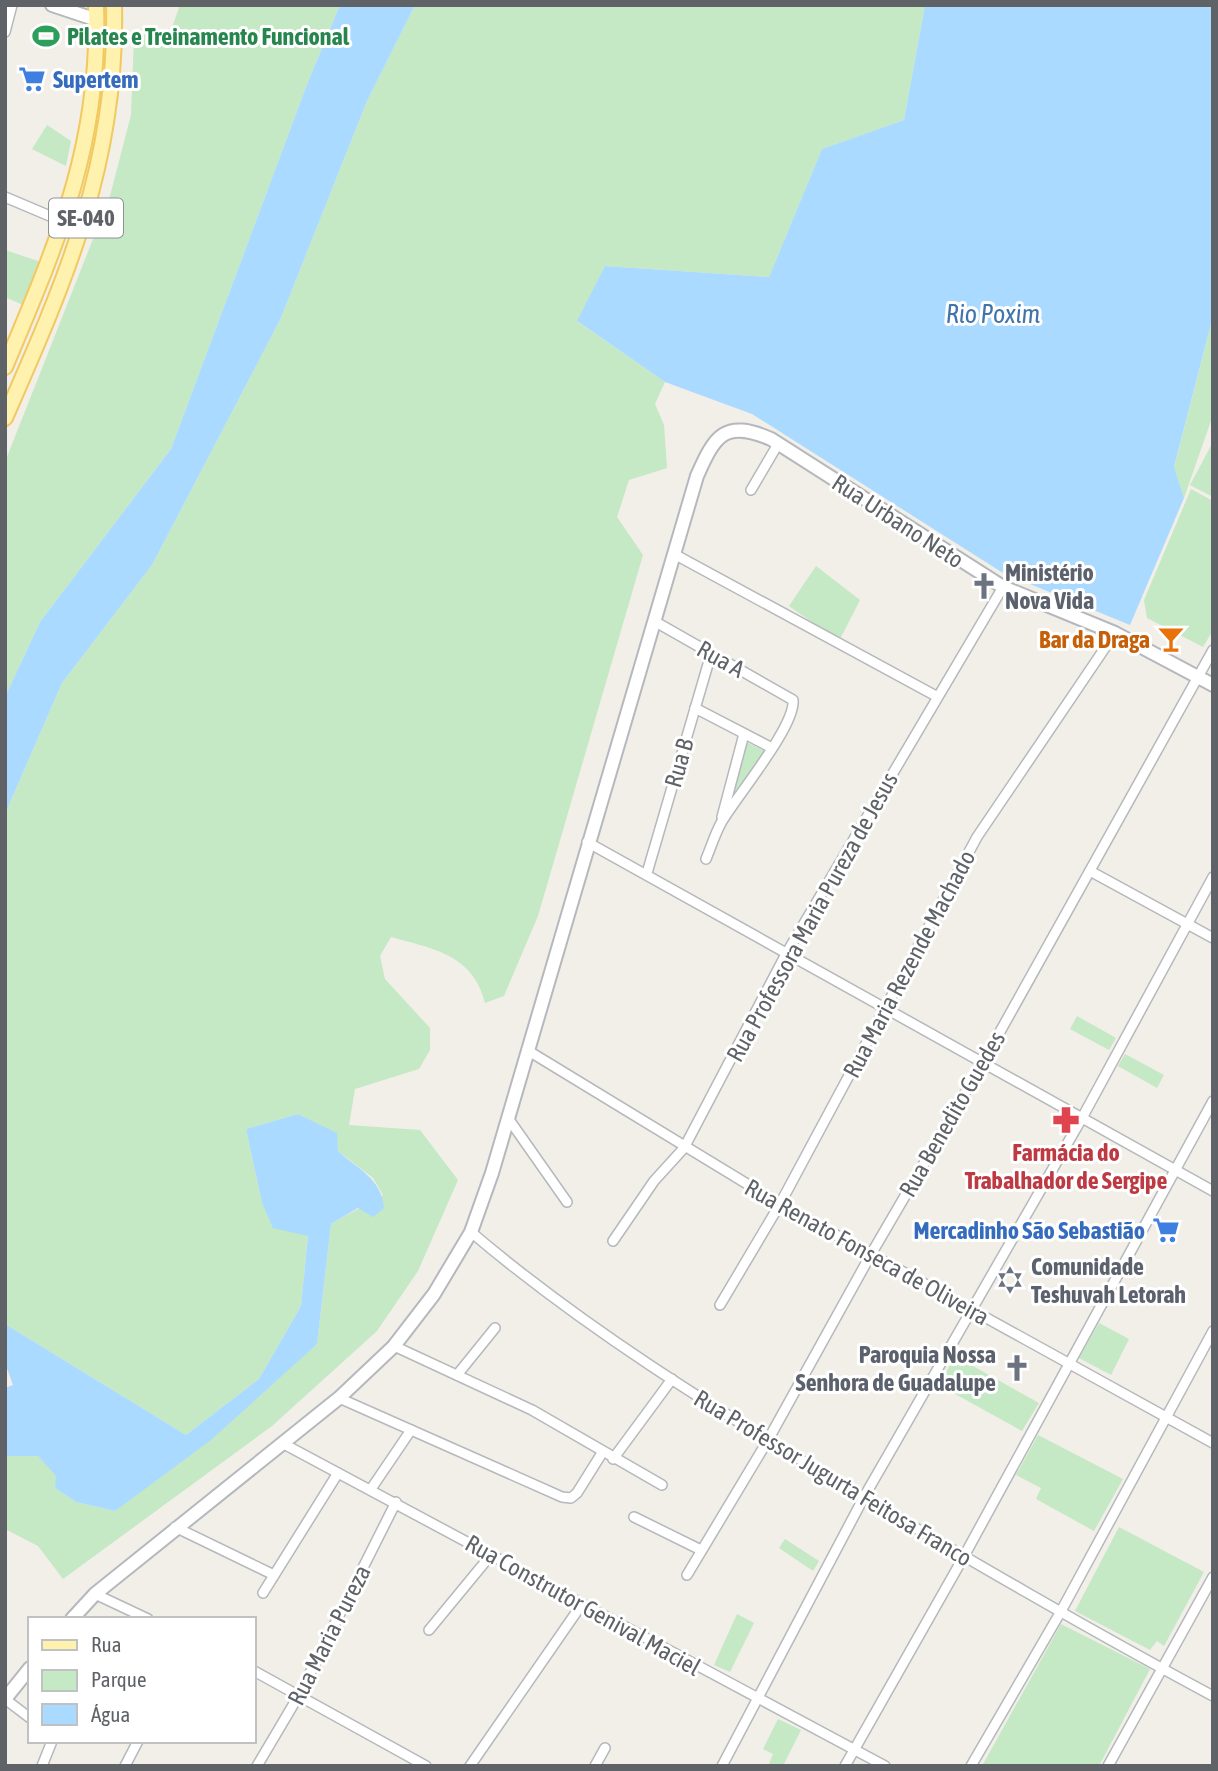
<svg xmlns="http://www.w3.org/2000/svg" width="1218" height="1771" font-family="'Asap Condensed',sans-serif">
  <rect width="100%" height="100%" fill="#f1efe8"/>
  <!-- green -->
  <g fill="#c5e8c5">
    <polygon points="180,5 340,5 306,87 171,449 40,622 5,697 5,462 110,196 131,115 134,36 144,27 170,33"/>
    <path d="M 415,5 L 925,5 L 904,120 L 822,149 L 769,277 L 605,266 L 578,322 L 665,382 L 655,404 L 664,425 L 667,468 L 629,480 L 617,517 L 643,555 L 538,916 L 504,996 L 485,1003 C 473,954 433,949 391,937 L 380,956 L 385,979 L 430,1028 L 430,1050 L 419,1069 L 355,1089 L 349,1125 L 420,1130 L 458,1180 L 418,1271 L 377,1331 L 272,1426 L 63,1579 L 38,1546 L 5,1529 L 5,1456 L 38,1456 L 57,1476 L 55,1488 L 76,1502 L 115,1511 L 317,1344 L 331,1224 L 383,1195 L 373,1178 L 338,1151 L 336,1133 L 298,1114 L 246,1129 L 262,1203 L 308,1235 L 301,1306 L 259,1379 L 186,1435 L 5,1324 L 5,814 L 62,683 L 152,565 L 280,320 L 367,101 Z"/>
    <polygon points="47,125 71,141 66,166 32,149"/>
    <polygon points="5,250 41,262 23,305 5,297"/>
    <polygon points="1213,296 1213,415 1184,498 1174,468 1211,324"/>
    <polygon points="1213,442 1213,497 1190,485"/>
    <polygon points="1191,489 1213,501 1213,630 1203,647 1147,618 1144,600"/>
    <polygon points="816,566 860,600 839,641 789,606"/>
    <polygon points="746,742 765,751 730,803"/>
    <polygon points="1077,1016 1116,1038 1109,1050 1070,1029"/>
    <polygon points="1125,1054 1164,1075 1157,1088 1118,1066"/>
    <polygon points="1099,1323 1129,1339 1111,1375 1079,1358"/>
    <polygon points="955,1356 1039,1403 1022,1431 939,1385"/>
    <polygon points="1038,1435 1123,1479 1094,1531 1036,1499 1041,1488 1016,1475"/>
    <polygon points="1119,1527 1204,1572 1164,1646 1157,1641 1150,1650 1075,1611"/>
    <polygon points="785,1539 819,1561 813,1571 779,1548"/>
    <polygon points="737,1614 754,1623 730,1672 714,1665"/>
    <polygon points="1061,1624 1150,1669 1099,1766 982,1766"/>
    <polygon points="778,1719 801,1730 783,1766 769,1764 773,1754 763,1749"/>
  </g>
  <!-- water -->
  <g fill="#aadaff">
    <polygon points="340,5 415,5 367,101 280,320 152,565 62,683 5,814 5,697 40,622 171,449 306,87"/>
    <polygon points="925,5 1213,5 1213,296 1211,324 1174,467 1184,498 1130,625 1003,573 752,414 665,382 577,321 605,266 769,277 822,149 904,120"/>
    <path d="M 298,1114 L 337,1133 L 338,1151 C 358,1169 382,1179 384,1208 L 373,1217 L 358,1208 L 331,1224 L 317,1344 L 211,1440 L 115,1511 L 76,1502 L 55,1488 L 56,1476 L 38,1456 L 5,1456 L 5,1388 L 13,1385 L 5,1363 L 5,1324 L 186,1435 L 259,1379 L 301,1306 L 308,1236 L 273,1228 L 262,1203 L 246,1129 Z"/>
  </g>
  <g fill="none" stroke-linecap="round" stroke-linejoin="round">
    <defs>
      <g id="minor">
        <polyline points="5,32 12,5"/>
        <polyline points="5,197 64,222"/>
        <polyline points="751,490 778,444"/>
        <polyline points="674,554 936,696"/>
        <path d="M 654,621 L 793,700 C 796,726 735,798 721,823 C 715,834 711,847 706,859"/>
        <polyline points="695,708 772,748"/>
        <polyline points="722,817 744,734"/>
        <polyline points="587,842 1213,1191"/>
        <polyline points="1090,871 1213,938"/>
        <polyline points="647,873 711,654"/>
        <polyline points="527,1050 780,1204 1213,1443"/>
        <polyline points="508,1118 567,1202"/>
        <path d="M 471,1232 C 584,1328 712,1407 839,1483 C 963,1556 1086,1628 1213,1696"/>
        <polyline points="613,1241 654,1181 684,1148 786,954 1003,587"/>
        <polyline points="720,1305 780,1204 977,837 1115,633"/>
        <polyline points="394,1346 532,1410 662,1485"/>
        <polyline points="457,1375 495,1328"/>
        <polyline points="339,1398 562,1497 571,1498 577,1493 602,1453"/>
        <polyline points="282,1443 885,1766"/>
        <polyline points="613,1459 672,1379"/>
        <polyline points="371,1489 411,1430"/>
        <polyline points="634,1517 701,1550"/>
        <polyline points="175,1527 274,1575"/>
        <polyline points="687,1575 768,1440 870,1256 982,1064 1213,650"/>
        <polyline points="263,1593 338,1473"/>
        <polyline points="95,1594 148,1619"/>
        <polyline points="429,1630 490,1556"/>
        <polyline points="254,1671 426,1766"/>
        <polyline points="5,1699 30,1718"/>
        <polyline points="42,1766 52,1741"/>
        <polyline points="125,1766 138,1741"/>
        <polyline points="257,1766 299,1695 396,1502"/>
        <polyline points="470,1766 582,1604"/>
        <polyline points="595,1766 605,1748"/>
        <polyline points="722,1766 864,1497 1082,1118 1213,877"/>
        <polyline points="845,1766 963,1558 1213,1101"/>
        <polyline points="971,1766 1060,1613 1213,1331"/>
        <polyline points="1108,1766 1213,1577"/>
      </g>
      <g id="tertiary">
        <polyline points="52,5 97,20"/>
        <path d="M 72,1619 L 95,1594 L 339,1398 L 394,1346 L 434,1294 L 471,1232 L 492,1173 L 697,476 C 715,435 725,419 771,439 L 1003,587 L 1115,633 L 1213,685"/>
        <polyline points="5,1699 30,1668"/>
      </g>
      <g id="primary">
        <path d="M 5,367 C 57,243 101,144 96,5"/>
        <path d="M 5,418 C 66,279 118,161 114,5"/>
      </g>
    </defs>
    <!-- minor casing -->
    <use href="#minor" stroke="#b5b8bc" stroke-width="12"/>
    <!-- tertiary casing -->
    <use href="#tertiary" stroke="#b5b8bc" stroke-width="16"/>
    <!-- primary casing -->
    <use href="#primary" stroke="#f2c960" stroke-width="18"/>
    <!-- minor -->
    <use href="#minor" stroke="#fff" stroke-width="9"/>
    <!-- tertiary -->
    <use href="#tertiary" stroke="#fff" stroke-width="12"/>
    <!-- primary -->
    <use href="#primary" stroke="#fff2af" stroke-width="14"/>
  </g>
  <!-- icons -->
  <defs>
    <symbol id="stadium-bare" viewBox="-9 -9 18 18"><path d="M0-5a6.5 5 0 1 0 0 10a6.5 5 0 1 0 0-10ZM-3.5-1.8h7v3.6h-7Z" fill="#2e9e5b" stroke="#fff" stroke-width="2.5" paint-order="stroke"/></symbol>
    <symbol id="supermarket-bare" viewBox="-9 -9 18 18"><path d="M-6-5.5h2.5l.6 2H6L4.5 2H-2.5L-4.4-4H-6ZM-1.5 3.2a1.3 1.3 0 1 0 .1 0ZM3 3.2a1.3 1.3 0 1 0 .1 0Z" fill="#3f7fe0" stroke="#fff" stroke-width="2.5" paint-order="stroke"/></symbol>
    <symbol id="church-bare" viewBox="-9 -9 18 18"><path d="M-1.2-6h2.4v3.5h3.3v2.4h-3.3V6h-2.4V-.1h-3.3v-2.4h3.3Z" fill="#6b7280" stroke="#fff" stroke-width="2.5" paint-order="stroke"/></symbol>
    <symbol id="bar-bare" viewBox="-9 -9 18 18"><path d="M-6-5H6L.8 .8V4.5H3.5V6h-7V4.5H-.8V.8Z" fill="#e8710a" stroke="#fff" stroke-width="2.5" paint-order="stroke"/></symbol>
    <symbol id="pharmacy-bare" viewBox="-9 -9 18 18"><path d="M-2-6h4v4h4v4h-4v4h-4v-4h-4v-4h4Z" fill="#e0444e" stroke="#fff" stroke-width="2.5" paint-order="stroke"/></symbol>
    <symbol id="synagogue-bare" viewBox="-9 -9 18 18"><path d="M0-6.5L5.6 3.2H-5.6ZM0 6.5L5.6-3.2H-5.6Z" fill="#6b7280" stroke="#fff" stroke-width="2.5" paint-order="stroke"/></symbol>
  </defs>
  <g fill-rule="evenodd">
    <use href="#stadium-bare" x="27" y="17" width="38" height="38"/>
    <use href="#supermarket-bare" x="13" y="60" width="38" height="38"/>
    <use href="#church-bare" x="965" y="567" width="38" height="38"/>
    <use href="#bar-bare" x="1152" y="620" width="38" height="38"/>
    <use href="#pharmacy-bare" x="1047" y="1101" width="38" height="38"/>
    <use href="#supermarket-bare" x="1147" y="1211" width="38" height="38"/>
    <use href="#synagogue-bare" x="991" y="1261" width="38" height="38"/>
    <use href="#church-bare" x="998" y="1349" width="38" height="38"/>
  </g>
  <g text-anchor="middle" dominant-baseline="central" stroke-width="6" stroke-linejoin="round" paint-order="stroke">
    <!-- shield labels -->
    <rect fill="#fff" stroke="#8f9295" stroke-width="2" x="49" y="198.5" width="74" height="39" rx="5"/>
    <g font-size="23" font-weight="bold" fill="#5f6368">
      <text x="86" y="218">SE-040</text>
    </g>
    <!-- leisure labels -->
    <g font-size="24" font-weight="bold" fill="#27864d" stroke="#fff" text-anchor="start">
      <text x="67" y="36">Pilates e Treinamento Funcional</text>
    </g>
    <!-- shop labels -->
    <g font-size="24" font-weight="bold" fill="#366cbe" stroke="#fff" text-anchor="start">
      <text x="53" y="79">Supertem</text>
      <text x="1145" y="1230" text-anchor="end">Mercadinho São Sebastião</text>
    </g>
    <!-- street labels -->
    <g font-size="24" fill="#5f6368" stroke="#fff">
      <text transform="translate(898 521) rotate(33)">Rua Urbano Neto</text>
      <text transform="translate(721 659) rotate(29)">Rua A</text>
      <text transform="translate(679 763) rotate(-74)">Rua B</text>
      <text transform="translate(812 917) rotate(-61)">Rua Professora Maria Pureza de Jesus</text>
      <text transform="translate(909 964) rotate(-62)">Rua Maria Rezende Machado</text>
      <text transform="translate(952 1114) rotate(-60)">Rua Benedito Guedes</text>
      <text transform="translate(867 1252) rotate(29)">Rua Renato Fonseca de Oliveira</text>
      <text transform="translate(833 1478) rotate(31)">Rua Professor Jugurta Feitosa Franco</text>
      <text transform="translate(583 1605) rotate(29)">Rua Construtor Genival Maciel</text>
      <text transform="translate(329 1635) rotate(-63)">Rua Maria Pureza</text>
    </g>
    <!-- worship labels -->
    <g font-size="24" font-weight="bold" fill="#5b616d" stroke="#fff" text-anchor="start">
      <text x="1005" y="572">Ministério<tspan x="1005" dy="28">Nova Vida</tspan></text>
      <text x="1031" y="1266">Comunidade<tspan x="1031" dy="28">Teshuvah Letorah</tspan></text>
      <text x="996" y="1354" text-anchor="end">Paroquia Nossa<tspan x="996" dy="28">Senhora de Guadalupe</tspan></text>
    </g>
    <!-- food labels -->
    <g font-size="24" font-weight="bold" fill="#c56008" stroke="#fff" text-anchor="end">
      <text x="1150" y="639">Bar da Draga</text>
    </g>
    <!-- health labels -->
    <g font-size="24" font-weight="bold" fill="#be3a42" stroke="#fff">
      <text x="1066" y="1152">Farmácia do<tspan x="1066" dy="28">Trabalhador de Sergipe</tspan></text>
    </g>
    <!-- water labels -->
    <g font-size="26" font-style="italic" fill="#4174aa" stroke="#fff">
      <text x="993" y="314">Rio Poxim</text>
    </g>
  </g>
  <!-- border -->
  <rect width="1218" height="1771" fill="none" stroke="#5f6368" stroke-width="14"/>
  <!-- legend -->
  <rect x="28" y="1617" width="228" height="126" fill="#ffffff" stroke="#bfc1c3" stroke-width="2"/>
  <rect x="42" y="1640" width="35" height="10" fill="#fff2af" stroke="#bfc1c3" stroke-width="2"/>
  <text x="91" y="1652" font-size="21" fill="#5f6368">Rua</text>
  <rect x="42" y="1670" width="35" height="21" fill="#c5e8c5" stroke="#bfc1c3" stroke-width="2"/>
  <text x="91" y="1687" font-size="21" fill="#5f6368">Parque</text>
  <rect x="42" y="1704" width="35" height="21" fill="#aadaff" stroke="#bfc1c3" stroke-width="2"/>
  <text x="91" y="1722" font-size="21" fill="#5f6368">Água</text>
</svg>
